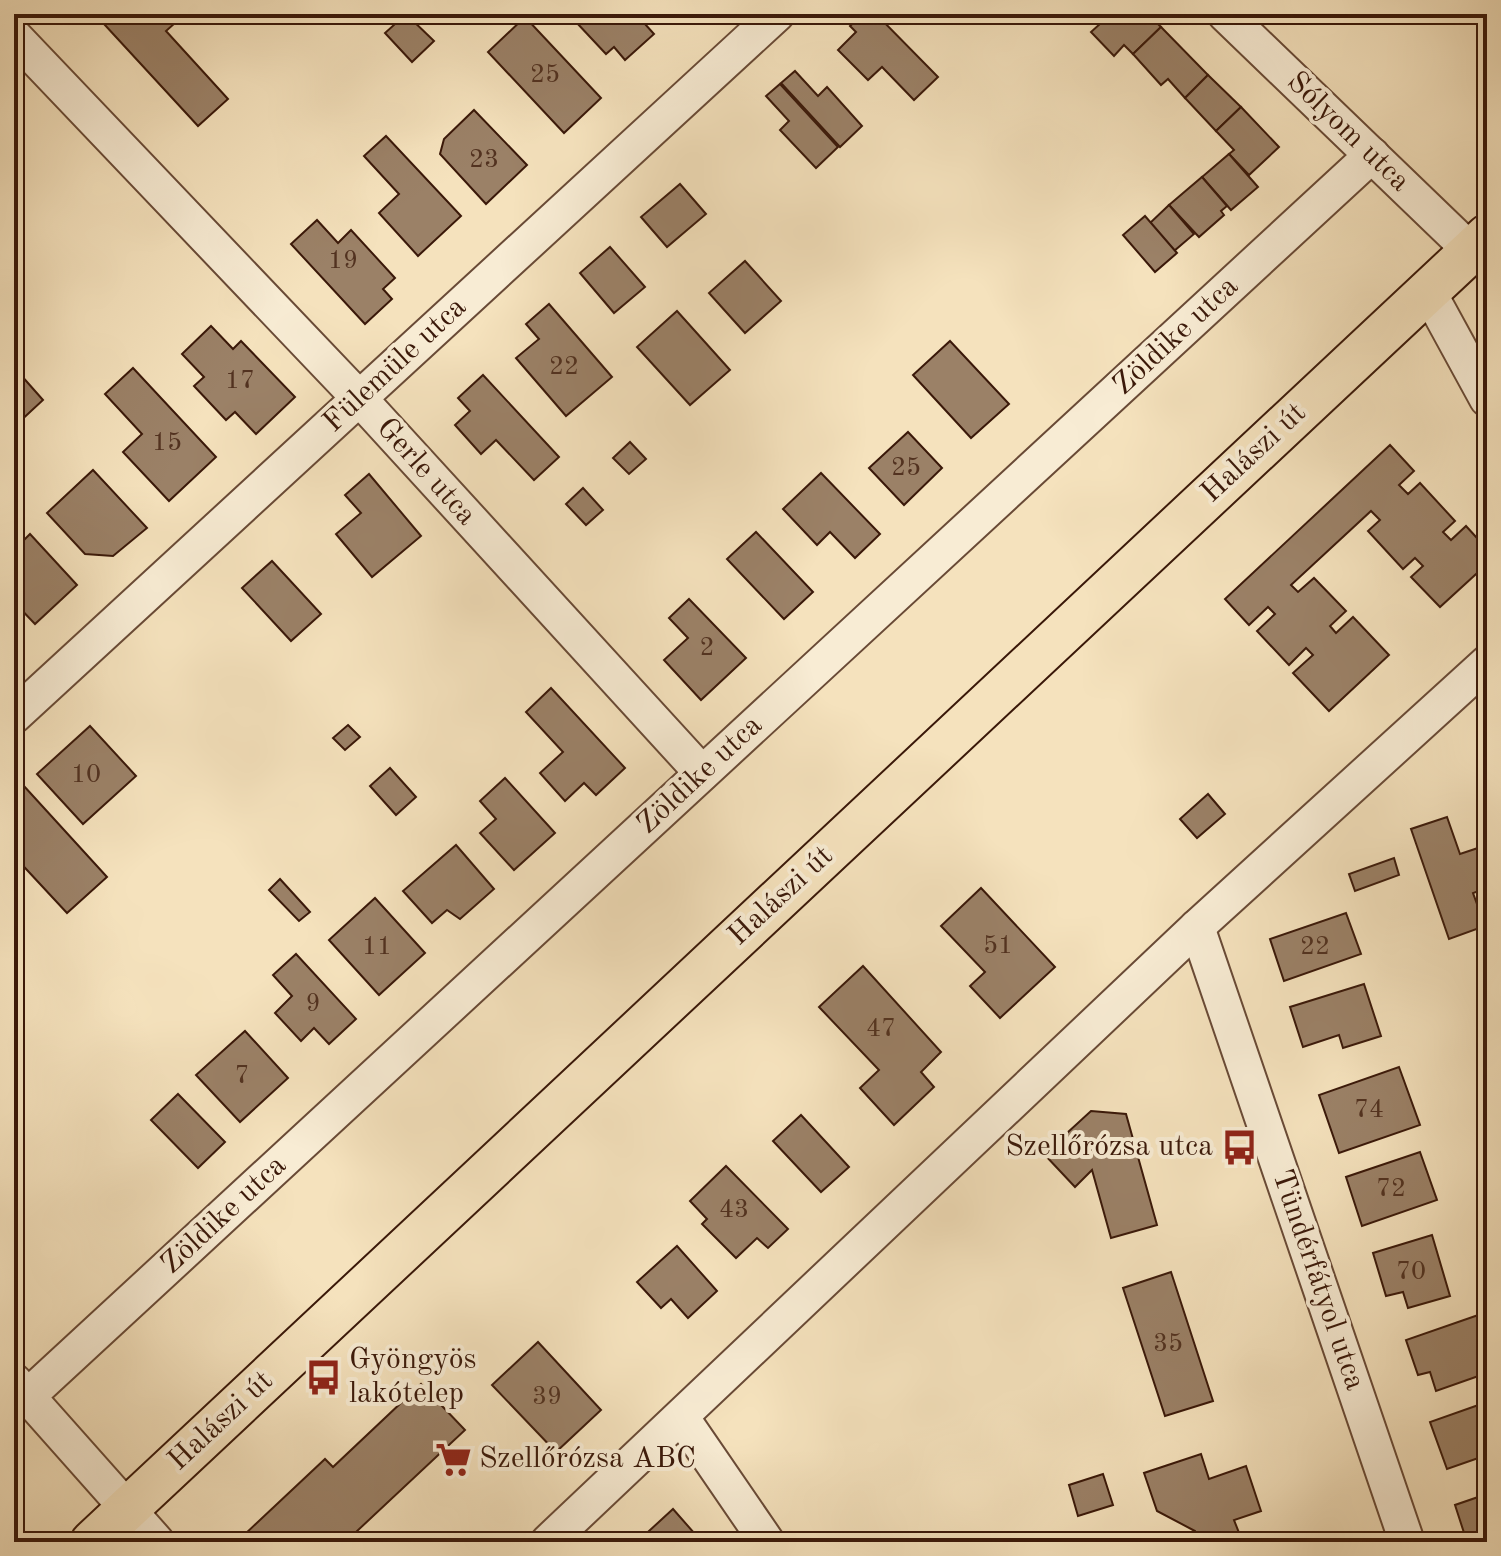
<svg xmlns="http://www.w3.org/2000/svg" width="1501" height="1556" font-family="'Old Standard TT',serif">
  <rect width="100%" height="100%" fill="#f5e2bd"/>
  <filter id="stains"><feTurbulence type="fractalNoise" baseFrequency=".0025" numOctaves="4"/><feColorMatrix values="0 0 0 0 .2 0 0 0 0 .09 0 0 0 0 .02 0 0 0 .5 -.17"/></filter>
  <radialGradient id="worn" r=".72"><stop offset=".6" stop-color="#630" stop-opacity="0"/><stop offset="1" stop-color="#630" stop-opacity=".3"/></radialGradient>
  <!-- building -->
  <g fill="#9b8167" stroke="#3a1809" stroke-width="2">
    <polygon points="115,14 185,14 166,31 228,99 198,126 104,24"/>
    <polygon points="406,14 434,41 412,62 385,33"/>
    <polygon points="585,14 636,14 654,34 625,60 614,47 606,54 576,22"/>
    <polygon points="863,14 876,14 938,77 914,100 882,67 868,80 838,50 856,32 850,26"/>
    <polygon points="1092,14 1148,14 1161,27 1133,54 1124,45 1114,56 1091,32 1101,23"/>
    <polygon points="525,17 601,98 564,133 488,52"/>
    <polygon points="1161,27 1208,75 1185,98 1168,79 1161,85 1133,54"/>
    <polygon points="795,71 818,96 827,87 862,126 840,147 781,83"/>
    <polygon points="1208,75 1241,107 1216,131 1185,98"/>
    <polygon points="780,84 838,147 816,168 780,130 789,121 766,96"/>
    <polygon points="1241,107 1279,147 1249,175 1229,154 1234,150 1216,131"/>
    <polygon points="474,110 527,165 486,204 440,154 444,139"/>
    <polygon points="386,136 461,216 418,256 379,213 399,194 364,156"/>
    <polygon points="1229,154 1258,187 1231,210 1202,177"/>
    <polygon points="1202,177 1227,206 1221,211 1224,215 1199,237 1169,205"/>
    <polygon points="680,184 706,214 667,247 641,217"/>
    <polygon points="1169,205 1194,234 1174,251 1150,223"/>
    <polygon points="1145,216 1177,253 1155,272 1123,235"/>
    <polygon points="317,220 338,243 351,230 395,278 383,289 392,299 365,324 291,244"/>
    <polygon points="610,247 645,287 614,313 580,273"/>
    <polygon points="745,261 781,301 745,333 709,293"/>
    <polygon points="549,304 612,377 566,416 516,358 539,339 526,324"/>
    <polygon points="677,311 730,370 690,405 637,347"/>
    <polygon points="211,326 233,349 241,341 295,397 256,434 235,412 226,420 194,386 204,377 182,354"/>
    <polygon points="950,341 1009,404 971,438 913,375"/>
    <polygon points="133,368 216,457 169,501 123,452 142,434 105,394"/>
    <polygon points="20,374 43,400 17,424 14,421 14,380"/>
    <polygon points="483,375 559,457 534,480 496,440 481,454 455,425 470,411 458,398"/>
    <polygon points="908,432 942,468 904,505 869,468"/>
    <polygon points="630,442 646,459 629,474 613,458"/>
    <polygon points="1390,445 1414,471 1399,485 1408,494 1420,483 1455,521 1443,532 1451,540 1466,526 1487,549 1487,564 1440,607 1411,577 1423,566 1415,558 1403,569 1368,531 1380,520 1371,511 1291,585 1298,592 1314,578 1346,611 1330,626 1336,633 1353,617 1389,655 1329,711 1293,673 1313,655 1306,648 1289,665 1257,631 1275,614 1268,607 1249,625 1225,599"/>
    <polygon points="93,470 147,528 113,556 85,554 47,513"/>
    <polygon points="821,473 880,534 855,558 830,532 817,545 783,509"/>
    <polygon points="369,474 421,536 372,577 336,534 361,513 345,495"/>
    <polygon points="583,488 603,510 586,525 566,504"/>
    <polygon points="756,532 813,592 784,619 727,559"/>
    <polygon points="30,534 77,585 35,624 14,602 14,550"/>
    <polygon points="272,561 321,614 291,641 242,588"/>
    <polygon points="689,599 746,658 701,700 664,660 688,638 669,618"/>
    <polygon points="551,688 625,768 596,795 584,783 565,801 540,773 563,752 526,712"/>
    <polygon points="348,725 360,737 345,750 333,738"/>
    <polygon points="90,726 136,776 83,824 37,774"/>
    <polygon points="390,768 416,797 396,815 370,786"/>
    <polygon points="505,778 555,833 514,870 480,833 496,819 480,801"/>
    <polygon points="23,785 107,877 67,913 14,856 14,793"/>
    <polygon points="1208,794 1225,814 1197,838 1180,819"/>
    <polygon points="1447,817 1460,854 1487,845 1487,888 1473,893 1485,926 1449,939 1411,829"/>
    <polygon points="456,845 494,889 460,919 447,910 432,923 403,891"/>
    <polygon points="1394,858 1399,875 1355,891 1349,874"/>
    <polygon points="280,879 310,912 299,921 269,890"/>
    <polygon points="981,888 1055,967 1000,1018 970,986 985,972 941,926"/>
    <polygon points="375,898 425,953 379,995 329,940"/>
    <polygon points="1346,913 1361,954 1284,981 1270,939"/>
    <polygon points="296,954 356,1019 329,1044 314,1028 301,1041 275,1013 292,996 273,975"/>
    <polygon points="863,966 941,1052 921,1072 934,1087 894,1125 860,1088 879,1070 819,1007"/>
    <polygon points="1364,984 1381,1036 1343,1048 1339,1035 1303,1047 1290,1007"/>
    <polygon points="245,1031 288,1078 240,1122 196,1075"/>
    <polygon points="1399,1067 1420,1125 1339,1153 1319,1095"/>
    <polygon points="178,1094 225,1142 198,1168 151,1120"/>
    <polygon points="1091,1111 1126,1114 1157,1225 1111,1238 1092,1170 1075,1187 1044,1154"/>
    <polygon points="801,1115 849,1167 821,1192 773,1141"/>
    <polygon points="1420,1152 1437,1200 1362,1226 1346,1177"/>
    <polygon points="726,1166 788,1229 768,1248 757,1238 736,1258 702,1224 707,1219 690,1201"/>
    <polygon points="1432,1235 1450,1296 1408,1308 1403,1292 1386,1296 1373,1253"/>
    <polygon points="677,1246 717,1291 688,1318 671,1299 661,1308 637,1282"/>
    <polygon points="1171,1272 1213,1401 1165,1416 1123,1288"/>
    <polygon points="1487,1312 1487,1373 1436,1391 1430,1372 1418,1375 1406,1340"/>
    <polygon points="538,1342 601,1410 556,1452 492,1385"/>
    <polygon points="421,1384 465,1430 356,1532 365,1542 250,1542 244,1535 325,1459 333,1467"/>
    <polygon points="1487,1402 1487,1455 1447,1469 1430,1422"/>
    <polygon points="1201,1454 1209,1479 1246,1466 1261,1511 1234,1520 1241,1538 1229,1542 1199,1542 1195,1531 1157,1511 1144,1473"/>
    <polygon points="1103,1474 1113,1505 1078,1516 1069,1485"/>
    <polygon points="1487,1494 1487,1542 1467,1542 1455,1505"/>
    <polygon points="673,1509 702,1542 637,1542"/>
  </g>
  <g fill="none" stroke-linecap="round" stroke-linejoin="round">
    <defs>
      <g id="minor">
        <polyline points="1225,14 1471,251"/>
        <polyline points="14,36 359,398 702,773"/>
        <polyline points="1428,291 1487,399"/>
        <polyline points="14,716 777,14"/>
        <polyline points="1197,927 1407,1542"/>
        <polyline points="14,1381 157,1542"/>
        <polyline points="14,1401 28,1396 1372,155"/>
        <polyline points="682,1418 767,1542"/>
        <polyline points="548,1542 1197,927 1487,663"/>
      </g>
      <polyline id="major" points="92,1542 1487,236"/>
    </defs>
    <!-- minor casing -->
    <use href="#minor" stroke="#694a36" stroke-width="38"/>
    <!-- major casing -->
    <use href="#major" stroke="#3a1809" stroke-width="46"/>
    <!-- minor -->
    <use href="#minor" stroke="#f8ecd4" stroke-width="34"/>
    <!-- major -->
    <use href="#major" stroke="#f5e2bd" stroke-width="42"/>
  </g>
  <!-- icons -->
  <defs>
    <symbol id="bus-bare" viewBox="-9 -9 18 18"><path d="M-5-6H5V4H4V6H2V4H-2V6H-4V4H-5ZM-3.5-4V0h7V-4ZM-3.5 1.2v1.5H-2V1.2ZM2 1.2v1.5H3.5V1.2Z" fill="#8f2418" stroke="#f8ecd4" stroke-width="2.5" paint-order="stroke"/></symbol>
    <symbol id="supermarket-bare" viewBox="-9 -9 18 18"><path d="M-6-5.5h2.5l.6 2H6L4.5 2H-2.5L-4.4-4H-6ZM-1.5 3.2a1.3 1.3 0 1 0 .1 0ZM3 3.2a1.3 1.3 0 1 0 .1 0Z" fill="#8f2418" stroke="#f8ecd4" stroke-width="2.5" paint-order="stroke"/></symbol>
  </defs>
  <g fill-rule="evenodd">
    <use href="#bus-bare" x="1214" y="1122" width="51" height="51"/>
    <use href="#bus-bare" x="298" y="1352" width="51" height="51"/>
    <use href="#supermarket-bare" x="428" y="1434" width="51" height="51"/>
  </g>
  <g text-anchor="middle" dominant-baseline="central" stroke-width="8" stroke-linejoin="round" paint-order="stroke">
    <!-- number labels -->
    <g font-size="26" fill="#523220">
      <text x="545" y="75">25</text>
      <text x="484" y="160">23</text>
      <text x="343" y="261">19</text>
      <text x="564" y="367">22</text>
      <text x="240" y="381">17</text>
      <text x="167" y="443">15</text>
      <text x="906" y="468">25</text>
      <text x="707" y="648">2</text>
      <text x="86" y="775">10</text>
      <text x="998" y="946">51</text>
      <text x="377" y="947">11</text>
      <text x="1315" y="947">22</text>
      <text x="313" y="1004">9</text>
      <text x="881" y="1029">47</text>
      <text x="242" y="1076">7</text>
      <text x="1369" y="1110">74</text>
      <text x="1391" y="1189">72</text>
      <text x="734" y="1210">43</text>
      <text x="1411" y="1272">70</text>
      <text x="1168" y="1344">35</text>
      <text x="547" y="1397">39</text>
    </g>
    <!-- street labels -->
    <g font-size="30" fill="#3a1809" stroke="#f8ecd4">
      <text transform="translate(1348 132) rotate(44)">Sólyom utca</text>
      <text transform="translate(1176 336) rotate(-43)">Zöldike utca</text>
      <text transform="translate(395 365) rotate(-43)">Fülemüle utca</text>
      <text transform="translate(1254 453) rotate(-43)">Halászi út</text>
      <text transform="translate(426 472) rotate(48)">Gerle utca</text>
      <text transform="translate(700 775) rotate(-43)">Zöldike utca</text>
      <text transform="translate(781 896) rotate(-43)">Halászi út</text>
      <text transform="translate(224 1215) rotate(-43)">Zöldike utca</text>
      <text transform="translate(1318 1280) rotate(71)">Tündérfátyol utca</text>
      <text transform="translate(221 1421) rotate(-43)">Halászi út</text>
    </g>
    <!-- poi labels -->
    <g font-size="30" fill="#3a1809" stroke="#f8ecd4" text-anchor="start">
      <text x="1213" y="1147" text-anchor="end">Szellőrózsa utca</text>
      <text x="349" y="1360">Gyöngyös<tspan x="349" dy="34">lakótelep</tspan></text>
      <text x="479" y="1459">Szellőrózsa ABC</text>
    </g>
  </g>
  <!-- margin -->
  <rect width="1501" height="1556" fill="none" stroke="#f5e2bd" stroke-width="48"/>
  <rect x="16" y="16" width="1469" height="1524" fill="none" stroke="#3a1809" stroke-width="4"/>
  <rect x="24" y="24" width="1453" height="1508" fill="none" stroke="#3a1809" stroke-width="2"/>
  <rect width="100%" height="100%" filter="url(#stains)"/>
  <rect width="100%" height="100%" fill="url(#worn)"/>
</svg>
